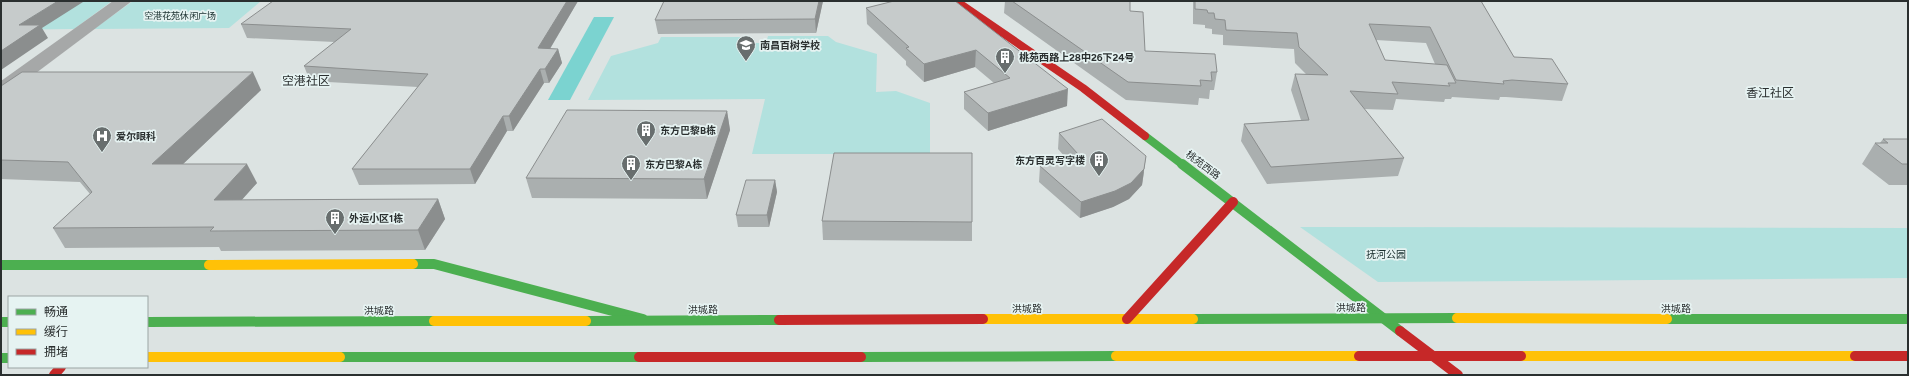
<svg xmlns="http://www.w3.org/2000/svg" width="1909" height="376" font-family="Figtree,'Noto Sans SC',sans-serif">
  <rect width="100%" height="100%" fill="#dce3e2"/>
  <!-- green -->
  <g fill="#b2e1de">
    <polygon points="1,1 112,1 74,29 1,30"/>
    <polygon points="133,1 261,1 229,28 94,29"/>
    <polygon points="768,36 828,36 836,42 877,54 876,92 896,91 930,103 930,154 752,154 765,99 588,100 611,56 658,43 661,37 740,37 739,43 766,43"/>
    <polygon points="1300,227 1908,228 1908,278 1378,282"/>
  </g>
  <!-- water -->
  <polygon fill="#7bd3d0" points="594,17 614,17 570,100 548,100"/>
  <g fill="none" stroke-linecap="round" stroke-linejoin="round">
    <!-- street -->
    <polygon fill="#a6a8a8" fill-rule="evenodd" points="113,1 132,1 8,94 1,96 1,81"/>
    <!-- fast-far1 -->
    <polyline stroke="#4caf50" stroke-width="8" points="1145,136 1183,165"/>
    <!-- fast -->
    <g stroke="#4caf50" stroke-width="10">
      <polyline points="1182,164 1400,331"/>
      <polyline points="413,264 434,264 643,319"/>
      <polyline points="1,265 209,265"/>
      <polyline points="1193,319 1457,318"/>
      <polyline points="1667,319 1908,319"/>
      <polyline points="586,321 779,320"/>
      <polyline points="1,322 9,322"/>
      <polyline points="147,322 434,321"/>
      <polyline points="340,357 639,357"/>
      <polyline points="861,357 1116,356"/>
      <polyline points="1,358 9,358"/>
    </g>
    <!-- slow -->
    <g stroke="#ffc107" stroke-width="10">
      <polyline points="209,265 413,264"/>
      <polyline points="1457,318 1667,319"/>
      <polyline points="983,319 1193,319"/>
      <polyline points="434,321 586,321"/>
      <polyline points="1116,356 1359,356"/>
      <polyline points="1521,356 1855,356"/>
      <polyline points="147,357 340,357"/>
    </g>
    <!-- jam-far1 -->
    <polyline stroke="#c62828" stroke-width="8" points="956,1 1083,88 1145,136"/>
    <!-- jam -->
    <g stroke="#c62828" stroke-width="10">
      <polyline points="1127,319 1233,202"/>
      <polyline points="779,320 983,319"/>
      <polyline points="1400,331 1458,375"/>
      <polyline points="1359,356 1521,356"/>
      <polyline points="1855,356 1908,356"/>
      <polyline points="639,357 861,357"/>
      <polyline points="54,375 61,367"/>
    </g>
  </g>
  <!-- wall -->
  <g fill="#aaafaf" fill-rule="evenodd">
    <polygon points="578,1 550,49 558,49 562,63 549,83 544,83 513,131 507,131 475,184 359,185 352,169 418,87 310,81 304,66 335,42 247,38 241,24"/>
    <polygon points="823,1 816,33 658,34 655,20"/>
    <polygon points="955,1 1067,106 988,131 964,109 964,92 994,83 975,67 924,82 906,65 906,61 867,24 866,8"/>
    <polygon points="1005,1 1130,1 1130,11 1145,51 1217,72 1214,90 1210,90 1209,99 1199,98 1198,105 1126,100 1004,13"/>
    <path d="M 1193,1 L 1481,1 L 1514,57 L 1568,84 L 1562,101 L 1506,97 L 1500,97 L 1499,100 L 1452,97 L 1451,99 L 1445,99 L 1444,102 L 1396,99 L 1393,110 L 1364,109 L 1404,158 L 1398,176 L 1267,184 L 1241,141 L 1244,124 L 1301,120 L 1291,90 L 1295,74 L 1306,74 L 1295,63 L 1294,49 L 1223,45 L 1223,35 L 1212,34 L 1212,29 L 1205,28 L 1205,25 L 1193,24 ZM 1376,40 L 1426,43 L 1435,64 L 1385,60 Z"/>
    <polygon points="1,86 261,90 183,164 257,183 241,200 438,199 445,219 425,250 221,251 219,247 65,248 53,228 90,194 80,182 1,179"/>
    <polygon points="727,111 730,130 707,199 532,198 526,178"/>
    <polygon points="1059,133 1144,172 1142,185 1129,199 1113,207 1080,218 1039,182 1040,166 1066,158 1058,149"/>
    <polygon points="1883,139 1908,139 1908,185 1889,185 1862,164 1875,143 1880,143"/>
    <polygon points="775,180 777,192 769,227 738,227 736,215"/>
    <polygon points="822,221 972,222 972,241 823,240"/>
  </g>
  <!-- shaded-wall -->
  <g fill="#8b8e8e">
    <polygon points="58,1 82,1 83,2 42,28 48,38 1,70 1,51 19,25"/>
    <polygon points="567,1 578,1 542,62 538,48"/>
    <polygon points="819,1 823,1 816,33 815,19"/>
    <polygon points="558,49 562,63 549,83 545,69"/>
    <polygon points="976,50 975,67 924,82 924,64"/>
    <polygon points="540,69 544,83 513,131 509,116"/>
    <polygon points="253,72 261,90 163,183 152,164"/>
    <polygon points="1068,89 1067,106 988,131 988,113"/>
    <polygon points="727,111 730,130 707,199 704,179"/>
    <polygon points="503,116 507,131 475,184 470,169"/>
    <polygon points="1146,156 1142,185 1129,199 1113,207 1080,218 1081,202"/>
    <polygon points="247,164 257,183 224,220 214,200"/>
    <polygon points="775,180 777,192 769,227 767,215"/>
    <polygon points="438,199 445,219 425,250 418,230"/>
  </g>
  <!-- building -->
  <g fill="#c6cbcb" stroke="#8b8e8e">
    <polygon points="1,1 58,1 19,25 40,25 1,51"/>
    <polygon points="273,1 567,1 538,48 558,49 545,69 540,69 509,116 503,116 470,169 352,169 428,74 304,66 351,29 241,24"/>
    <polygon points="664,1 819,1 815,19 655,20"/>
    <polygon points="894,1 955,1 1068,89 988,113 964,92 1010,78 976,50 924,64 906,48 909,47 866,8"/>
    <polygon points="1012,1 1130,1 1130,11 1143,12 1145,51 1215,54 1217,72 1211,72 1212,81 1200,80 1201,86 1128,82"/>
    <polygon points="1195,1 1481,1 1514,57 1552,59 1568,84 1512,80 1503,81 1504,84 1456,80 1430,27 1369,24 1385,60 1447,65 1456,83 1448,83 1450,86 1392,82 1398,94 1350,91 1404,158 1271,167 1244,124 1309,120 1295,74 1328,75 1299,47 1297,33 1226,30 1225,20 1215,19 1214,13 1208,13 1207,10 1195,9"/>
    <polygon points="22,72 253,72 152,164 247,164 214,200 438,199 418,230 210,231 214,227 53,228 92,192 68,162 1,160 1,86"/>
    <polygon points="567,110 727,111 704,179 526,178"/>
    <polygon points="1102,119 1146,156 1144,169 1131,183 1115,191 1081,202 1040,166 1078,154 1059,133"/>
    <polygon points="1883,139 1908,139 1908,164 1902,164 1875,143 1888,143"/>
    <polygon points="834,153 972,153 972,222 822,221"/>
    <polygon points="746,180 775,180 767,215 736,215"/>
  </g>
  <!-- icons -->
  <defs>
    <symbol id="school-pin" viewBox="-11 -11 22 30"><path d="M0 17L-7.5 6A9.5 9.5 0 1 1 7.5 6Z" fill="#686e6e" stroke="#e6f3f2"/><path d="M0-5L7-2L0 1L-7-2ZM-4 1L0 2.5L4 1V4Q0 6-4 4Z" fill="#fff"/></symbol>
    <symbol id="building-pin" viewBox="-11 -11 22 30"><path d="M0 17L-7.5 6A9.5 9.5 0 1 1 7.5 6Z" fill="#686e6e" stroke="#e6f3f2"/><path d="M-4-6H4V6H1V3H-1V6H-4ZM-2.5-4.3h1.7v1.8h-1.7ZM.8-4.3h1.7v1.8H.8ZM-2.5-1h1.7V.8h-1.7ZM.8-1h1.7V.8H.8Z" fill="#fff"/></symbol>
    <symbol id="hospital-pin" viewBox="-11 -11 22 30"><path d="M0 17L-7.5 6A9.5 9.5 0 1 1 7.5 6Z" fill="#686e6e" stroke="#e6f3f2"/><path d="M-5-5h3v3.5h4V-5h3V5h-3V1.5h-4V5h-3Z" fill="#fff"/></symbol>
  </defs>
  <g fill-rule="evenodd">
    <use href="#school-pin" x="735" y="34" width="22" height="30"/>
    <use href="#building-pin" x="994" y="46" width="22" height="30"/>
    <use href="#building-pin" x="635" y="119" width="22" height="30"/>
    <use href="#hospital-pin" x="91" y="125" width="22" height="30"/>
    <use href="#building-pin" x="1088" y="149" width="22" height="30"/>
    <use href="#building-pin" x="620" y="153" width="22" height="30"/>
    <use href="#building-pin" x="324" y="207" width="22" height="30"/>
  </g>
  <g text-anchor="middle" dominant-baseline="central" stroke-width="3.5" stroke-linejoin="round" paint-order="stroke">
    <!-- far-park labels -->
    <g font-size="9" fill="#182e2d" stroke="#e6f3f2">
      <text x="180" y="15">空港花苑休闲广场</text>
    </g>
    <!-- poi labels -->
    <g font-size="10" font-weight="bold" fill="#2a2f2f" stroke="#e6f3f2" text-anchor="start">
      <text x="760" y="45">南昌百树学校</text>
      <text x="1019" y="57">桃苑西路上28中26下24号</text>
      <text x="660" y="130">东方巴黎B栋</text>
      <text x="116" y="136">爱尔眼科</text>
      <text x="1085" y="160" text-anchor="end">东方百灵写字楼</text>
      <text x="645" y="164">东方巴黎A栋</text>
      <text x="349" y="218">外运小区1栋</text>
    </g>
    <!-- street labels -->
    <g font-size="10" fill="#2a2f2f" stroke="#e6f3f2">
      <text transform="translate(1203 165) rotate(37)">桃苑西路</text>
      <text x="1351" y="307">洪城路</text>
      <text x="1027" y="308">洪城路</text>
      <text x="1676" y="308">洪城路</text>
      <text x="703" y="309">洪城路</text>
      <text x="379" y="310">洪城路</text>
    </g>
    <!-- park labels -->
    <g font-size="10" fill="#182e2d" stroke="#e6f3f2">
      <text x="1386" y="254">抚河公园</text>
    </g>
    <!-- quarter labels -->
    <g font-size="12" fill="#2a2f2f" stroke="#e6f3f2">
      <text x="306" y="81">空港社区</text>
      <text x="1770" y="93">香江社区</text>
    </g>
  </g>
  <!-- border -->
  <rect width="1909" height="376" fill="none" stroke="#2a2f2f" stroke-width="4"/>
  <!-- legend -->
  <rect x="8" y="296" width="140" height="72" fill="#e6f3f2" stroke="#9ba5a4"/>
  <rect x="16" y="309" width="20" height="6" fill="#4caf50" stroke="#9ba5a4"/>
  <text x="44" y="316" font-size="12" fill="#2a2f2f">畅通</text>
  <rect x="16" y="329" width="20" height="6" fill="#ffc107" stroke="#9ba5a4"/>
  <text x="44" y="336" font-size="12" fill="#2a2f2f">缓行</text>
  <rect x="16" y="349" width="20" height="6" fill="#c62828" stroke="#9ba5a4"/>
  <text x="44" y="356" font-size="12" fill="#2a2f2f">拥堵</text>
</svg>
